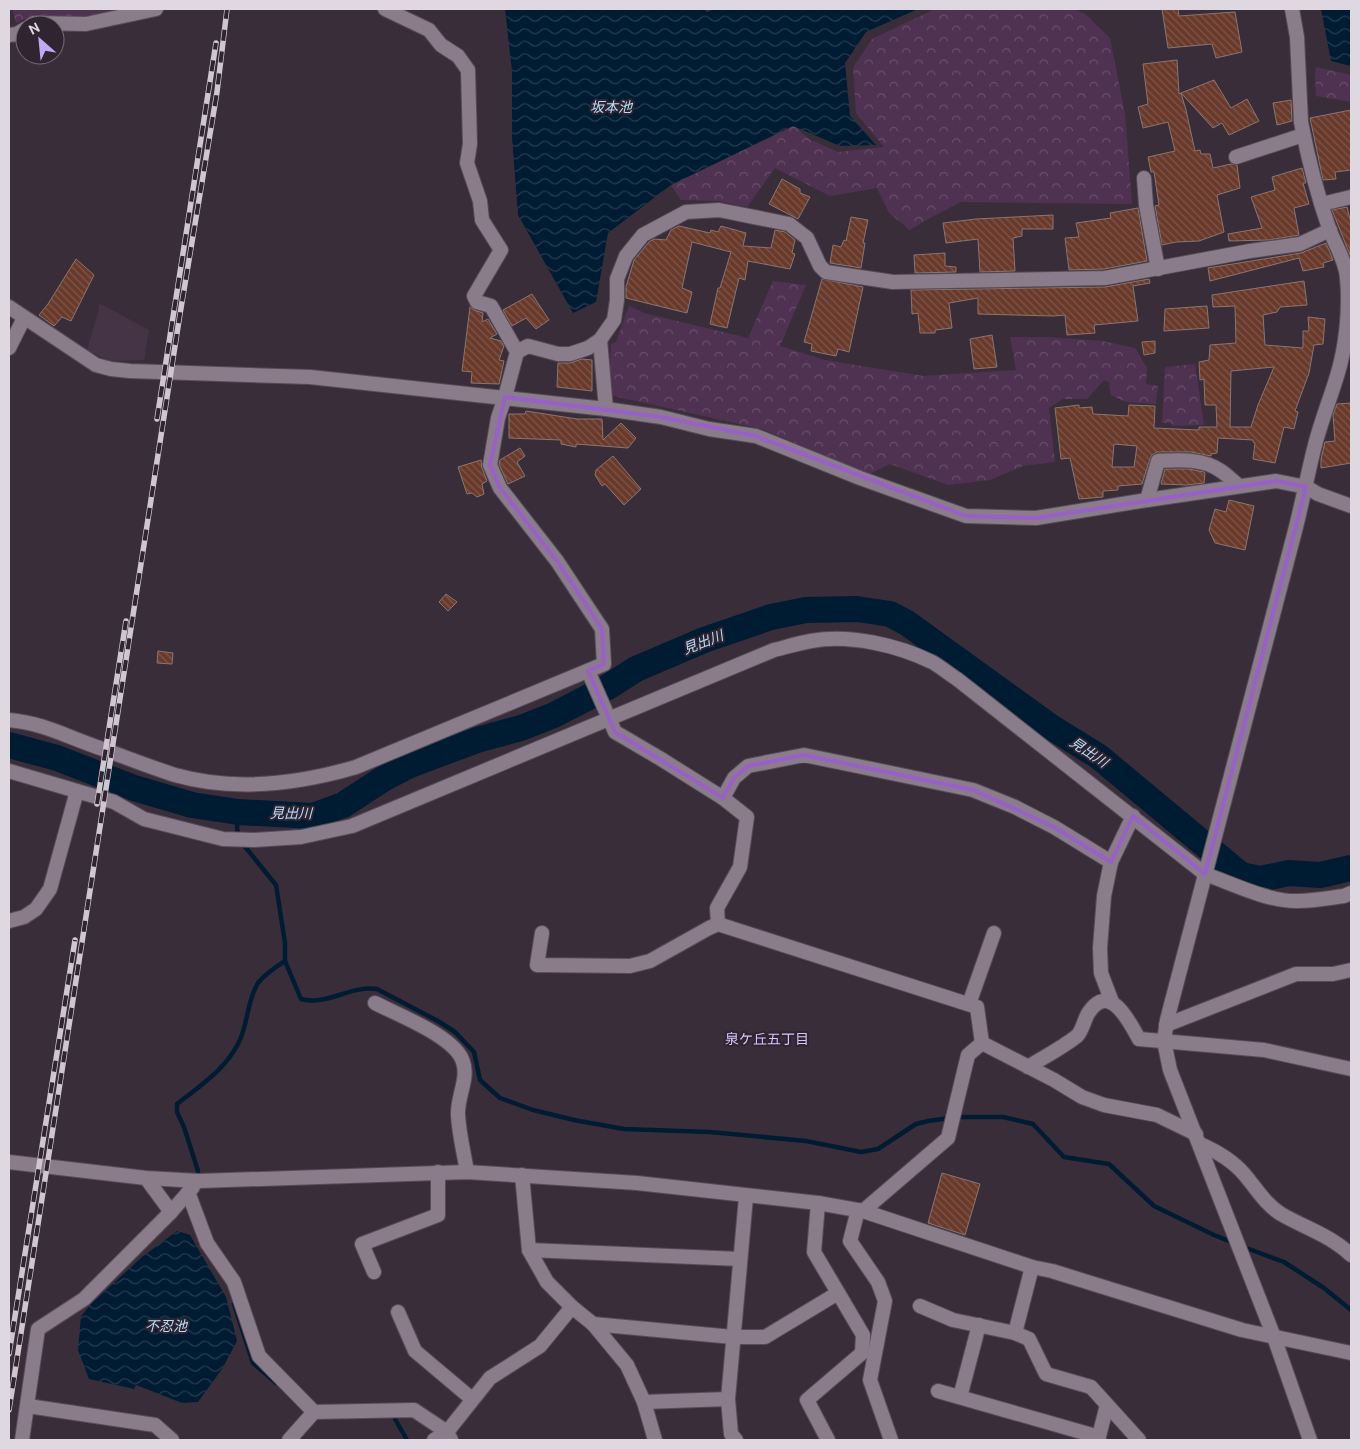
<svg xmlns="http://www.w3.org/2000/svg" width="1360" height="1449" font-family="Ubuntu,'Noto Sans JP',sans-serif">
  <defs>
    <pattern id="forest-crowns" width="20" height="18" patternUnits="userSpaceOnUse" patternTransform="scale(1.25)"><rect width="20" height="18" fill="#4f3251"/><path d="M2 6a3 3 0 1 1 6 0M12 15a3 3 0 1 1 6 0" fill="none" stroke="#684f6a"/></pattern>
    <pattern id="water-waves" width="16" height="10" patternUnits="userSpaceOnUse" patternTransform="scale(1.25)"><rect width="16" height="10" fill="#001c32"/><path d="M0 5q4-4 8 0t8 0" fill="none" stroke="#253c4f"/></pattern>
    <pattern id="building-back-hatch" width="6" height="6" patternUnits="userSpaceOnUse" patternTransform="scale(1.25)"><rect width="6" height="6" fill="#693a2b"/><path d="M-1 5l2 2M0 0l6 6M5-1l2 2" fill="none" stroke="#7e5649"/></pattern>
  </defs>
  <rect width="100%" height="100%" fill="#3a2d3a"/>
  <!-- built -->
  <polygon fill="#453446" points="99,303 149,330 144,360 110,361 87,350 98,313"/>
  <!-- forest -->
  <g fill="url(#forest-crowns)">
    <polygon points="12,9 133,9 88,19 25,19 16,23"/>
    <polygon points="935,9 1074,9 1085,14 1110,38 1125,114 1132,204 961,202 928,219 910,230 889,213 877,188 830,196 775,168 747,207 719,201 681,200 671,185 793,125 809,139 838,152 884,147 856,113 853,68 872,39"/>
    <polygon points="1316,67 1351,75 1351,102 1316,96 1315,74"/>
    <polygon points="773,281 806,285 780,346 825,360 923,376 1016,370 1010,337 1049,337 1102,341 1135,348 1147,368 1146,384 1158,386 1156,404 1126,402 1111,395 1109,382 1104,380 1087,399 1063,399 1049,408 1055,462 1023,466 990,480 948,485 890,464 869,474 762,429 609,395 611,344 616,342 629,306 644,313 748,338"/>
    <polygon points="1195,364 1204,425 1172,426 1171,423 1162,423 1165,367"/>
  </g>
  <!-- water -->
  <g fill="url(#water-waves)">
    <polygon points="505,9 704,9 707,12 714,9 918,9 866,32 845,63 850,116 876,145 840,146 793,126 671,185 608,233 596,302 573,313 518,215 512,137 512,72"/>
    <polygon points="1321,9 1351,9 1351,66 1331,61"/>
    <polygon points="177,1231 190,1235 226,1297 237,1341 222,1369 198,1402 182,1403 136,1385 134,1389 89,1379 78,1350 81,1316 91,1304 142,1257"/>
  </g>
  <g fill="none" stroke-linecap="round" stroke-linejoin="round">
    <!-- stream -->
    <g stroke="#001c32" stroke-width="4.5">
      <path d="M 238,812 L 237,829 L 242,843 L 276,885 L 285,943 L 285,961 L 301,999 C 327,1006 351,985 377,989 L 438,1021 L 455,1032 L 474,1052 L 480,1080 L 500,1098 L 533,1110 L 574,1120 L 624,1129 L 710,1132 L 806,1141 L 861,1152 L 878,1149 L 916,1124 L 928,1121 L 957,1117 L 1003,1117 L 1033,1124 L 1064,1157 L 1109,1164 L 1154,1206 L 1214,1235 L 1234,1243"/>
      <path d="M 198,1171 L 184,1127 L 177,1112 L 177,1104 C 201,1085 225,1070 239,1042 C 248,1024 247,1000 258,983 C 265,974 276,967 285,961"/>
      <polyline points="1241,1246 1284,1262 1324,1288 1351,1310"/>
      <polyline points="234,1304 253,1363 276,1383"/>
      <polyline points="395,1419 407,1440"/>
    </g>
    <!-- river -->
    <polyline stroke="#001c32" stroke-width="26" points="9,745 57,758 134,788 192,805 238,812 313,816 343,805 383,779 410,765 477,740 521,728 554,715 608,687 636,669 704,640 771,617 806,610 857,609 890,614 907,623 1051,727 1098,756 1241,875 1260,879 1289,873 1320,875 1351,868"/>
  </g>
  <!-- building -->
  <g fill="url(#building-back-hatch)" stroke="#8a756f" fill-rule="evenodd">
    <polygon points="1162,9 1178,9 1179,16 1235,12 1242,52 1216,58 1212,44 1168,48"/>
    <polygon points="1177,60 1179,94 1181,93 1186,110 1195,151 1200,150 1201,154 1210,154 1213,168 1231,164 1237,165 1240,188 1217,195 1224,232 1199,241 1176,242 1162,245 1155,206 1159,205 1154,172 1151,172 1148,157 1175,151 1168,122 1143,128 1138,107 1148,104 1143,64"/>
    <polygon points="1214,80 1231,108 1247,99 1259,121 1229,135 1222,123 1213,128 1181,93"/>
    <polygon points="1291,100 1292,121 1277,125 1273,103"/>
    <polygon points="1351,110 1351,170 1335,172 1336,179 1323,180 1310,118"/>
    <polygon points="1302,168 1306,183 1303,183 1309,204 1294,208 1299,235 1269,240 1229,241 1228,234 1262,228 1251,197 1275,190 1272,177"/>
    <polygon points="782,179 800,189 800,193 810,197 798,219 769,204"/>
    <polygon points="1347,207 1351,223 1350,255 1332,210"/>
    <polygon points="1138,208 1147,261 1104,269 1069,270 1065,238 1079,237 1076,223 1111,218 1110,213"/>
    <polygon points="1053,215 1053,229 1022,229 1022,236 1013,238 1015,271 980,272 978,239 946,243 943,223 976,219"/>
    <polygon points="851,217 868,220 863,243 865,243 861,268 830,263 833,245 841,247 844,240 846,241"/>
    <polygon points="679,226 710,233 711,230 718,232 721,226 746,233 743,246 771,248 775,230 785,232 795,240 792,253 795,254 790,269 748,261 745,280 739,278 727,328 710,324 718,288 720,288 731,252 692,242 682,288 692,292 687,313 626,298 626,287 634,260 649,242 654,239 666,240 671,230"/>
    <polygon points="1326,243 1333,260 1323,263 1324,267 1303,271 1299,258 1210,281 1208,268 1301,253"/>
    <polygon points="945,253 945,266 956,267 956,272 915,273 914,255"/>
    <polygon points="76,259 94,275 71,321 62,317 54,326 39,315 48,304"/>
    <polygon points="822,279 863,287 849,352 838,349 836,356 811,351 812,344 804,342"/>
    <polygon points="1149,279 1150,283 1133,286 1138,321 1094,325 1095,333 1067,335 1065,315 1053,316 978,314 978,298 949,303 952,328 935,330 935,333 920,333 918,313 912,314 911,290 1105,287"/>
    <path d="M 1304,281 L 1307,305 L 1280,307 L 1277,312 L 1263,315 L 1265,345 L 1303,348 L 1303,331 L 1309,331 L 1308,317 L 1325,319 L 1323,344 L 1314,345 L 1309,373 L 1295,411 L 1298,412 L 1294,429 L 1284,427 L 1275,463 L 1253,459 L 1255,443 L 1253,442 L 1253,440 L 1218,438 L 1217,453 L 1211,454 L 1211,456 L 1191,452 L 1157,452 L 1152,455 L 1150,459 L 1142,484 L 1118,486 L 1118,490 L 1103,491 L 1103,497 L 1079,499 L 1070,458 L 1061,459 L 1055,408 L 1079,405 L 1079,408 L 1092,407 L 1093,414 L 1128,416 L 1129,405 L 1155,406 L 1154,428 L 1199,430 L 1199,427 L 1217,427 L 1216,405 L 1205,405 L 1204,379 L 1200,380 L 1199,362 L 1209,360 L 1210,345 L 1236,343 L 1235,306 L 1213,307 L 1212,295 ZM 1274,367 L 1258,405 L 1251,427 L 1230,427 L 1231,371 ZM 1114,444 L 1137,446 L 1134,467 L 1112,467 Z"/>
    <polygon points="532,294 549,320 536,329 526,318 512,326 503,310"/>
    <polygon points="1207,306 1209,328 1164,331 1165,309"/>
    <polygon points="470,307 474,310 483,313 482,322 488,319 497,334 490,338 501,341 504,346 499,360 504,361 499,384 471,383 472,372 462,371"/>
    <polygon points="992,335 997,367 974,369 970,339"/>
    <polygon points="1155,341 1155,353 1144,355 1142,342"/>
    <polygon points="582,359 592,360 592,391 557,387 558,363 570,363"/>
    <polygon points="1351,403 1351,463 1321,468 1321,459 1325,442 1335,441 1333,415 1337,404"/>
    <polygon points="526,411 577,419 602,419 603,440 621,423 636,438 628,448 576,444 576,447 561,444 561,440 509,438 509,414 525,414"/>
    <polygon points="520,448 525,456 517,462 525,476 508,484 499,464 500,460"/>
    <polygon points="613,456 641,489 624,505 605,484 602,486 595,475 596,470"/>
    <polygon points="481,460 482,468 487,481 482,484 484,494 477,497 472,493 467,494 458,467"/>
    <polygon points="1165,469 1189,469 1204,472 1205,473 1204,483 1187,485 1161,484"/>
    <polygon points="1229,500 1254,506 1245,550 1215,543 1209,530 1215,509 1226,512"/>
    <polygon points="446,594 457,602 448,611 439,602"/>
    <polygon points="158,651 173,653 172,664 157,663"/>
    <polygon points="942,1173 980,1184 965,1235 928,1223"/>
  </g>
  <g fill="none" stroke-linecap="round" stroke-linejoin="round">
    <defs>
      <g id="minor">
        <polyline points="31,25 34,23 86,24 156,9"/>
        <polyline points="9,35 17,34 25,29"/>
        <polyline points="1236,157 1303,135"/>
        <polyline points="1144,178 1146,205 1158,269"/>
        <polyline points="1322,204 1351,197"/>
        <polyline points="9,307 96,365 111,369 130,371 310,377 606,409 661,417 709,429 756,436 860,478 966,516 1036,518 1147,500 1276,481 1306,487 1318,494 1351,506"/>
        <polyline points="600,340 606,409"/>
        <polyline points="9,348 24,318"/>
        <polyline points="517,352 528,346 558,354 570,354 588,348 600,340 614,320 617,300 617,279 626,256 643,235 686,212 719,210 789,224 807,238 820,266 826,272 893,282 1105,278 1250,251 1300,244 1330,230"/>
        <path d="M 1147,500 L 1158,461 C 1178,460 1203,458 1221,471 C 1227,475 1233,481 1239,486"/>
        <polyline points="588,671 615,732 661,759 723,798 747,817 740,867 717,908 718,924"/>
        <path d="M 9,720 C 44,723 67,737 100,748 C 125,757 150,767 175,775 C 235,792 298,784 356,767 L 604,664 L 602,629 L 557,561 L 500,488 L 490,465 L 498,418 L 505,397 L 517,352 L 491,306 L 477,302 L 474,296 L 501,250 L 482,220 L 480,201 L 467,163 L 470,144 L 468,70 L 458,56 L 441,45 L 429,30 L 385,9"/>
        <path d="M 9,771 L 114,802 L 144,819 L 223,839 L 254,840 L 301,837 L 352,826 L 774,650 C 786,647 799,643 811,641 C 850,634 897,645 932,662 C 941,667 949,674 957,679 L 1205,874 C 1233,884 1269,902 1298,901 C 1313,901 1329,898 1344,896 L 1351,893"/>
        <polyline points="723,798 734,778 748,766 804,755 973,790 1015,807 1054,827 1111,862"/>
        <polyline points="9,921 24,917 36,909 50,889 77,791"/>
        <polyline points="542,933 537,965 630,966 650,961 709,928 718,924 977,1007 982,1043 968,1055 948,1138 863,1211"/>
        <polyline points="1112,1002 1101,973 1100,948 1104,896 1111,862 1133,816"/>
        <path d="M 375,1003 C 398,1015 456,1037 463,1062 C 469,1078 457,1097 458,1115 C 459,1134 464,1153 467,1172"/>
        <polyline points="969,1004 994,933"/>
        <polyline points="1166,1025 1296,974 1333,974 1351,970"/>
        <polyline points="982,1043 1054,1080 1082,1097 1104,1105 1157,1115 1196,1134"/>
        <path d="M 1028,1067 C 1044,1057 1062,1048 1077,1036 C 1083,1030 1084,1019 1089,1012 C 1110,981 1130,1023 1139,1039 L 1264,1050 L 1351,1069"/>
        <path d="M 1200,1144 C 1216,1151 1232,1160 1244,1174 C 1256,1188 1265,1204 1281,1214 C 1305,1228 1330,1235 1351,1255"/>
        <polyline points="9,1162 146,1178 199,1181 467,1172 637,1183 818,1203 863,1211 1032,1267 1052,1271 1242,1330 1351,1353"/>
        <polyline points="522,1175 529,1250 547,1282 572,1307 593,1324 627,1365 644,1402 655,1440"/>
        <polyline points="146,1178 171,1212"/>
        <polyline points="188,1192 207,1243 234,1282 259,1356 314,1412 414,1410 447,1432 451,1440"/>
        <polyline points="818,1203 814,1252 863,1335 862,1353 807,1400 828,1440"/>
        <polyline points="858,1210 850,1241 878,1282 885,1301 870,1380 891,1440"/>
        <polyline points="529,1250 740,1259"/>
        <polyline points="374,1272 362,1244 438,1215 438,1172"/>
        <polyline points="920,1306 953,1320 1015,1333 1029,1339 1046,1374 1091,1387 1139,1440"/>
        <polyline points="398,1312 415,1351 472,1399"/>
        <polyline points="593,1324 733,1337 765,1337 838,1293"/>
        <polyline points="1015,1333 1032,1267"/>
        <polyline points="938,1391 1099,1437"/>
        <polyline points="960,1397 979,1325"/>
        <polyline points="644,1402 728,1399"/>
        <polyline points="28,1406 155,1425 172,1440"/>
        <polyline points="22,1440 38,1329 84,1299 171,1212 193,1187"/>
        <polyline points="289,1440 314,1412"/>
        <polyline points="434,1440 447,1432 490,1378 540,1346 572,1307"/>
        <polyline points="736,1440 731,1434 728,1399 746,1197"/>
        <polyline points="1098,1440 1107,1405"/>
      </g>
      <path id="tertiary" d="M 1292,9 L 1297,37 L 1301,122 C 1308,158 1317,194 1329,228 C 1335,245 1346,261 1347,278 C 1350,309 1346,347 1337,376 C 1330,399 1321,422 1315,445 C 1308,472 1303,499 1296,527 L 1167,1020 L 1164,1041 L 1170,1070 L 1274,1337 L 1310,1440"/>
    </defs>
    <!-- minor casing -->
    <use href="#minor" stroke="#564c56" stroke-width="16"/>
    <!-- tertiary casing -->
    <use href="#tertiary" stroke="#564c56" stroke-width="16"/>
    <!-- minor -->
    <use href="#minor" stroke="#8a7c8b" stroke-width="14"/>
    <!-- tertiary -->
    <use href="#tertiary" stroke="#8a7c8b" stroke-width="14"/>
    <defs>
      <g id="rail">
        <polyline points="157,419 216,43"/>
        <polyline points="97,804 126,621"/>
        <polyline points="9,1354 75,940"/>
        <polyline points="9,1410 180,314 217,92 227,9"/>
      </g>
    </defs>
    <!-- rail casing -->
    <use href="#rail" stroke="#cfc6cf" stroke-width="5.5"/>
    <!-- rail -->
    <use href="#rail" stroke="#2f2430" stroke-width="4" stroke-dasharray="11" stroke-linecap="butt"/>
  </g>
  <!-- marked area -->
  <path fill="none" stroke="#9960c9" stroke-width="4" stroke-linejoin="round" d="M 505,397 L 661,417 L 756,436 L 966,516 L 1036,518 L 1276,481 L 1306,487 L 1205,874 L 1133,816 L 1111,862 L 1054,827 L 973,790 L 804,755 L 748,766 L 734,778 L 723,798 L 615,732 L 588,671 L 604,664 L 602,629 L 557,561 L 500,488 L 490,465 Z"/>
  <g text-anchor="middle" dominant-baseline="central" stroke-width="4" stroke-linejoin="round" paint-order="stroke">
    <!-- water labels -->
    <g font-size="14" font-style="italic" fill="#b5ddfd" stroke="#2f2430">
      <text x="611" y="107">坂本池</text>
      <text transform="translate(703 642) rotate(-21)">見出川</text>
      <text transform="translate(1089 752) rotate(34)">見出川</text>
      <text transform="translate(291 813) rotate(1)">見出川</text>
      <text x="166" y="1326">不忍池</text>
    </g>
    <!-- neighbourhood labels -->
    <g font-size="14" fill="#d5c4fd" stroke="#2f2430">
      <text x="767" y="1039">泉ケ丘五丁目</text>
    </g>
  </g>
  <!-- border -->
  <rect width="1360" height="1449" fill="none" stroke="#e0d8e0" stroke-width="20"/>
  <!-- north arrow -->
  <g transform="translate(40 40) rotate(333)"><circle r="24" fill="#2f2430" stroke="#766c76"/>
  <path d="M0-4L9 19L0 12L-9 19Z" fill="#c0a8f3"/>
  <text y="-8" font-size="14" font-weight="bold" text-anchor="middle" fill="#e0d8e0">N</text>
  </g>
</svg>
